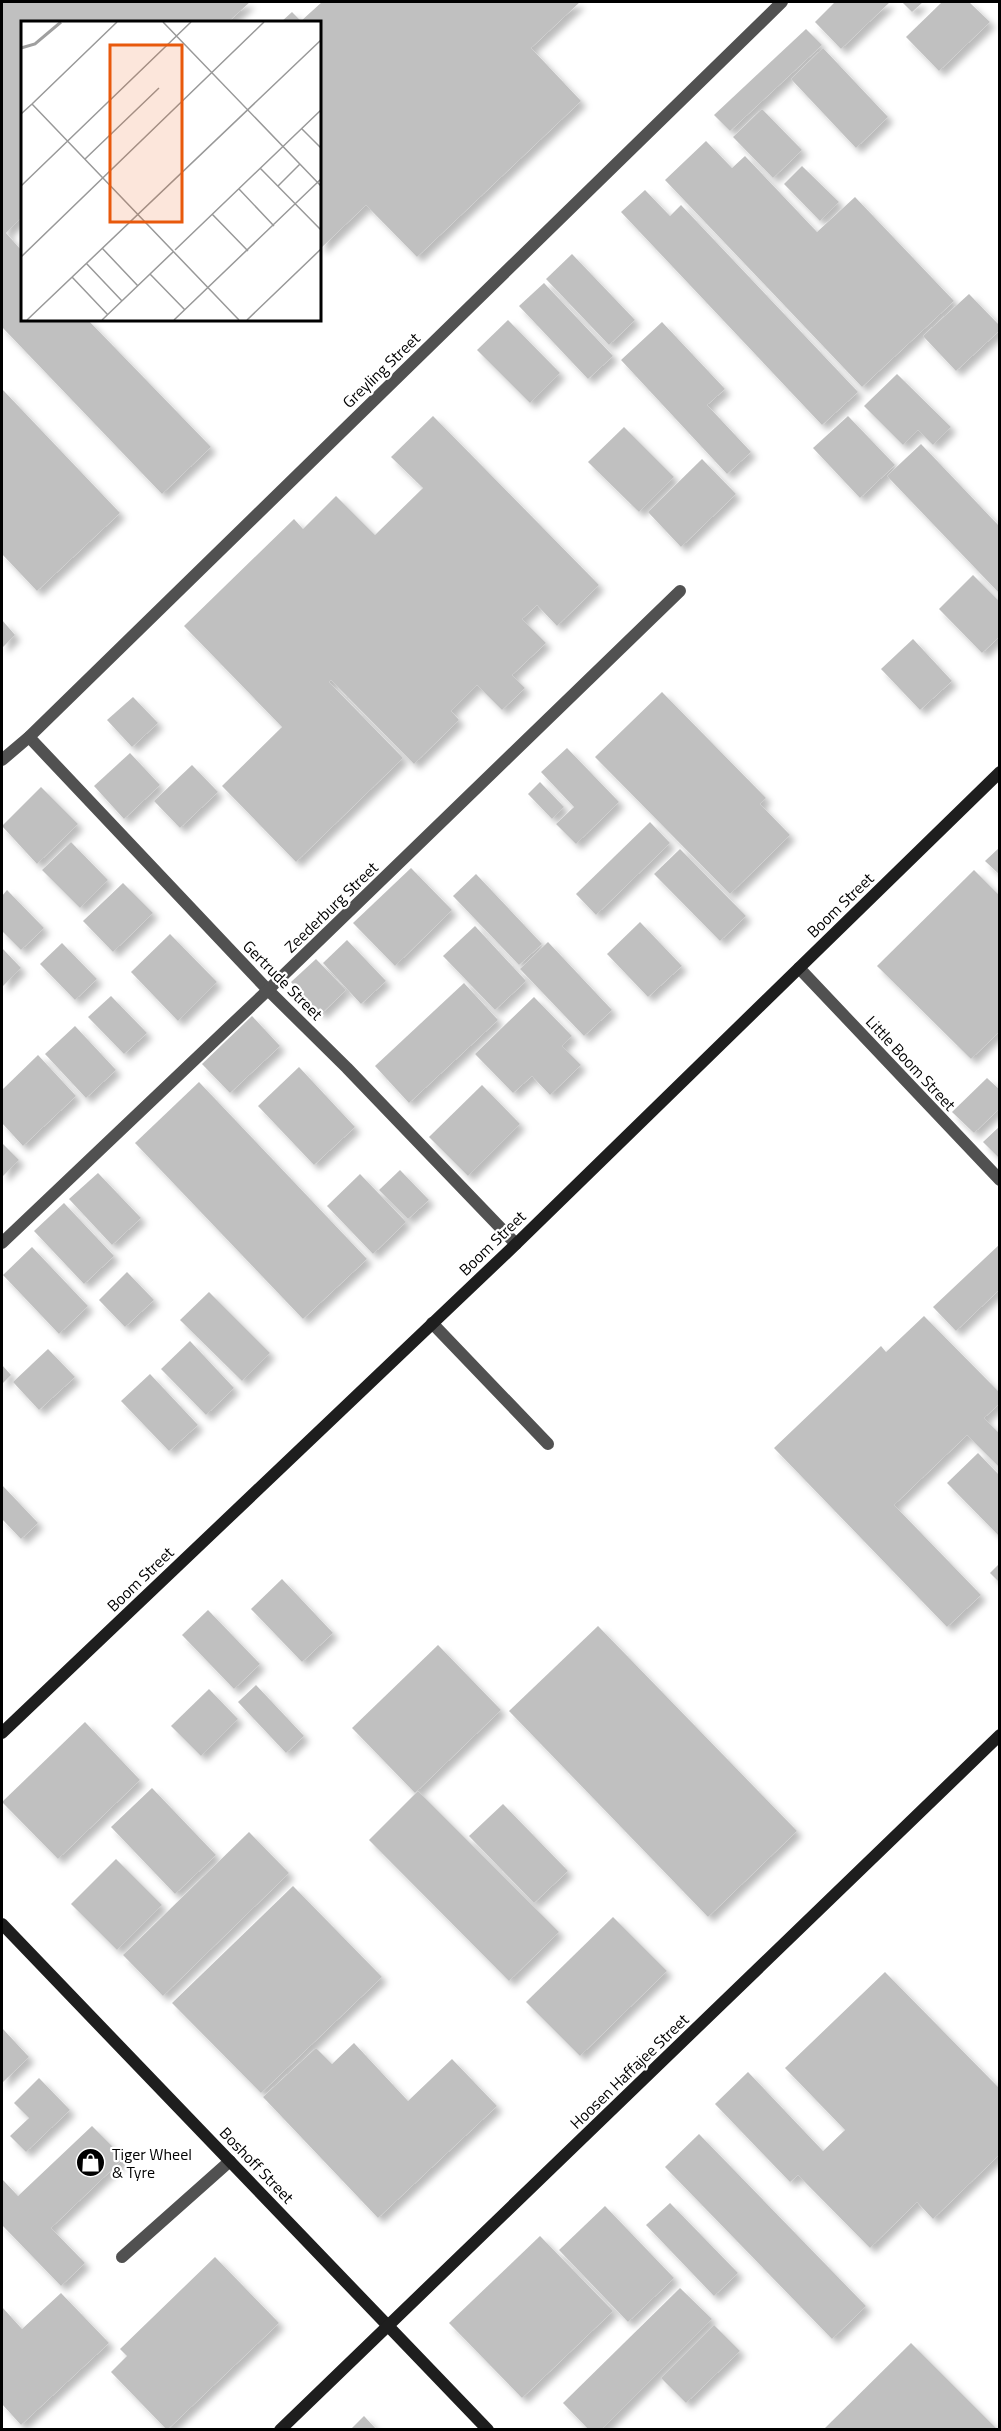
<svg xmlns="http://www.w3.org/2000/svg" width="1001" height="2431" font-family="'Titillium Web',sans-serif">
  <defs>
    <filter id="shadow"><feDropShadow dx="5.5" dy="5.5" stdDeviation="3" flood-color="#0004"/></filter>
  </defs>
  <rect width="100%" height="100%" fill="#fff"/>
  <!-- building -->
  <g fill="#c0c0c0" filter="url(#shadow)">
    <polygon points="2,2 250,2 228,22 22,22 22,217 6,233 22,251 22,320 88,320 211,447 162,494 2,327"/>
    <polygon points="322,2 580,2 531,48 581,101 417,257 366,205 320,249 320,22 281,22 292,12 301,21"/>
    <polygon points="835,2 890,2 841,49 815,22"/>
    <polygon points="902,2 923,2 912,12"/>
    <polygon points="942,2 969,2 990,22 939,71 906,37"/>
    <polygon points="806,29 822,45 730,131 714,115"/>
    <polygon points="823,48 888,117 856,148 791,79"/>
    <polygon points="762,109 802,150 773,178 733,137"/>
    <polygon points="706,141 732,168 745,156 817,232 855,197 954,301 862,387 665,180"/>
    <polygon points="802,166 839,202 820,221 784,184"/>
    <polygon points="645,190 670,216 681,205 858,392 822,425 621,212"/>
    <polygon points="572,254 635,320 609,345 546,279"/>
    <polygon points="544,283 613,356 588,379 519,306"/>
    <polygon points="969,294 1000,326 1000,330 956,371 923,336"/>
    <polygon points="508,320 560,373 530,403 477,350"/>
    <polygon points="662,322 725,389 707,405 751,452 727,474 621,360"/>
    <polygon points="897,374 951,427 933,445 918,430 903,445 864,406"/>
    <polygon points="2,389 120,513 37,591 2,554"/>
    <polygon points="433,416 599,585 557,626 537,605 522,619 546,643 512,675 525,688 502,710 477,685 451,711 459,720 414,764 331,680 329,682 403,758 296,862 222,786 282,727 184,626 294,519 303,529 336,496 375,535 423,488 391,457"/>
    <polygon points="848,416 895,465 860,498 813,448"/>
    <polygon points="624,427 674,477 639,512 588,462"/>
    <polygon points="921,444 1000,527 1000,594 887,476"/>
    <polygon points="702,459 736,494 681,547 648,512"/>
    <polygon points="973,575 1000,602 1000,636 982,653 939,609"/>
    <polygon points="2,620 15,635 2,648"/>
    <polygon points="913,639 952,681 920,710 881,669"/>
    <polygon points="662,692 766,798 760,804 790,835 730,894 595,757"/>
    <polygon points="133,697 158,723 132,747 107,720"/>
    <polygon points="567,748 619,802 576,844 556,824 574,807 541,772"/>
    <polygon points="130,753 160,785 124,819 94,786"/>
    <polygon points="192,765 218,792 180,828 154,801"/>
    <polygon points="540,782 564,807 552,819 528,794"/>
    <polygon points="41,787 78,824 37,864 2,826"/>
    <polygon points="650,822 670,843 596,915 576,894"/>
    <polygon points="71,842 108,880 80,908 42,870"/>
    <polygon points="1000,847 1000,875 985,861"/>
    <polygon points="680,849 746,916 720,941 654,874"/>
    <polygon points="411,868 452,910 395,966 353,923"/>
    <polygon points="974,870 1000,896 1000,1031 971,1059 877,966"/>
    <polygon points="476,874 542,944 519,965 453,896"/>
    <polygon points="123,883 153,913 113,952 83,921"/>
    <polygon points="7,890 44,928 21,950 2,931 2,896"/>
    <polygon points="640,922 682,966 648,997 607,954"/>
    <polygon points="475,926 526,981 495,1010 443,956"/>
    <polygon points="170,934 217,982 178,1021 131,972"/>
    <polygon points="347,940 386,981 361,1004 323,963"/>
    <polygon points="548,942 612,1010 584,1036 520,969"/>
    <polygon points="62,943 97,979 75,1000 40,964"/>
    <polygon points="2,948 21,968 2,987"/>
    <polygon points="316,959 346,990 321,1014 291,982"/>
    <polygon points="464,983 498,1020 409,1103 375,1066"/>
    <polygon points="111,996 147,1033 124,1054 88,1017"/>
    <polygon points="534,997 572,1036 562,1046 581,1065 550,1095 532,1076 513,1093 475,1054"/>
    <polygon points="252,1016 280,1046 230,1093 202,1064"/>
    <polygon points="75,1026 116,1070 86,1098 45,1054"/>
    <polygon points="38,1055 76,1096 23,1146 2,1123 2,1090"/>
    <polygon points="299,1067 355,1127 314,1165 258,1106"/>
    <polygon points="987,1078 1000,1090 1000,1108 974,1133 952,1112"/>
    <polygon points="199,1082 367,1259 303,1319 135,1143"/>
    <polygon points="482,1085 520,1124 468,1176 429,1137"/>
    <polygon points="1000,1126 1000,1159 983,1142"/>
    <polygon points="2,1143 19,1160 2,1177"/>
    <polygon points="400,1170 429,1200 408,1219 379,1190"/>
    <polygon points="98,1173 141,1218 112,1245 69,1199"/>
    <polygon points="360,1174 406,1222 373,1254 327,1206"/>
    <polygon points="64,1203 114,1256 84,1284 34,1231"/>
    <polygon points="1000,1244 1000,1289 956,1331 933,1307"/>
    <polygon points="32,1247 88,1306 59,1334 3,1275"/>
    <polygon points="127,1272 154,1300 125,1327 99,1300"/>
    <polygon points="209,1292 270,1353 242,1381 180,1320"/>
    <polygon points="924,1316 1000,1393 1000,1403 984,1418 1000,1434 1000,1468 967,1435 894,1505 981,1595 947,1627 774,1448 881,1346 886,1352"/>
    <polygon points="190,1341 234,1388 206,1415 161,1369"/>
    <polygon points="48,1349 75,1377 39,1410 13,1382"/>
    <polygon points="2,1365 11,1375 2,1384"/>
    <polygon points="150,1374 198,1425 169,1451 121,1401"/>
    <polygon points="978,1453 1000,1476 1000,1537 947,1483"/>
    <polygon points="2,1485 38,1523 21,1539 2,1519"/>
    <polygon points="1000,1563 1000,1583 990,1573"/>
    <polygon points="282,1579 333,1633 302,1662 251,1609"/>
    <polygon points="208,1610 260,1664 234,1689 182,1635"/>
    <polygon points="598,1626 797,1831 708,1917 509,1711"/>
    <polygon points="438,1645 501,1710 415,1793 352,1728"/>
    <polygon points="256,1685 304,1736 286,1753 238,1702"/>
    <polygon points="209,1689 238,1719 201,1756 171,1726"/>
    <polygon points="85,1722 140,1780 58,1859 2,1802"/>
    <polygon points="152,1788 216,1855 175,1894 111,1827"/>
    <polygon points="418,1791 559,1932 509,1981 369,1840"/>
    <polygon points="503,1804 568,1871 534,1903 469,1836"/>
    <polygon points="249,1832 289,1873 163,1996 123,1955"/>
    <polygon points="116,1859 162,1905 117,1950 71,1904"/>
    <polygon points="293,1886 382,1977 261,2093 172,2003"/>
    <polygon points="613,1917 667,1971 580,2056 526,2002"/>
    <polygon points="885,1972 1000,2089 1000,2154 933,2219 917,2202 870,2248 798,2175 790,2182 715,2104 748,2072 823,2151 845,2130 785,2068"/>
    <polygon points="2,2028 29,2057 2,2083"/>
    <polygon points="354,2043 408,2101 452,2059 497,2106 378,2218 263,2097 316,2048 332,2064"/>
    <polygon points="39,2078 70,2110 26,2152 10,2136 29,2118 14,2103"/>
    <polygon points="92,2126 124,2158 51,2228 85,2263 61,2286 2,2225 2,2179 18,2196"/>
    <polygon points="699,2134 866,2306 832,2339 665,2167"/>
    <polygon points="670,2203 738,2273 714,2296 646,2225"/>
    <polygon points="605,2206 674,2278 628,2322 559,2250"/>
    <polygon points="540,2236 613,2311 522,2398 449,2323"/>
    <polygon points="215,2257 279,2323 167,2430 111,2372 127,2356 120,2349"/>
    <polygon points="680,2288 712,2319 601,2430 589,2430 563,2403"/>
    <polygon points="61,2293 109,2343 21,2425 2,2404 2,2307 22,2329"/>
    <polygon points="714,2325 740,2351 686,2403 661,2378"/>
    <polygon points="911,2343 998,2430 823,2430"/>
    <polygon points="364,2416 377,2430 350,2430"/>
  </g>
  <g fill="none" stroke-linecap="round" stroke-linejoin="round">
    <!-- lane -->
    <g stroke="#515151" stroke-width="12">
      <polyline points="29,737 268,990 347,1068 516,1244"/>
      <polyline points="799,968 1000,1180"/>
      <polyline points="432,1323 548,1444"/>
      <polyline points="122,2257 230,2161"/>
    </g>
    <!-- street -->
    <g stroke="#515151" stroke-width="12">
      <polyline points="2,760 29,737 782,2"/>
      <polyline points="2,1243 268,990 680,591"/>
    </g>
    <!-- secondary -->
    <g stroke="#1e1e1e" stroke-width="12">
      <polyline points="2,1733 516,1244 1000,772"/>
      <polyline points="2,1924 488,2430"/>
      <polyline points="280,2430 1000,1735"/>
    </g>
  </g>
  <!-- icons -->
  <defs>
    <symbol id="shop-disc" viewBox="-11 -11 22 22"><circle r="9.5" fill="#000" stroke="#fff"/><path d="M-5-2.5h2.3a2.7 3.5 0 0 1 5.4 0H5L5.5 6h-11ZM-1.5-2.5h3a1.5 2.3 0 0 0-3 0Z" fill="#fff"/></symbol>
  </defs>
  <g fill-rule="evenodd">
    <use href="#shop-disc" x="74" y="2146" width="33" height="33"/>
  </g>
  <g text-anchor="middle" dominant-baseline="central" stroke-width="4.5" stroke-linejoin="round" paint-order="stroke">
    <!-- street labels -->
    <g font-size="16" fill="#000" stroke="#fff">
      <text transform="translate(381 370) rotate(-44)">Greyling Street</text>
      <text transform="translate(840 905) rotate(-44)">Boom Street</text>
      <text transform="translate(331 907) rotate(-44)">Zeederburg Street</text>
      <text transform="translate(283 980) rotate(45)">Gertrude Street</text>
      <text transform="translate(911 1063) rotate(47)">Little Boom Street</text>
      <text transform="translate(492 1243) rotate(-44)">Boom Street</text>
      <text transform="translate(140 1579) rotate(-44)">Boom Street</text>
      <text transform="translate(629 2071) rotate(-44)">Hoosen Haffajee Street</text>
      <text transform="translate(257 2165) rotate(46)">Boshoff Street</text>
    </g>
    <!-- poi labels -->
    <g font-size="16" fill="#000" stroke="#fff" text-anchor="start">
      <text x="112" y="2154">Tiger Wheel<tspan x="112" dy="18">&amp; Tyre</tspan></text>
    </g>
  </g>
  <!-- overview -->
  <g transform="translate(21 21)">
    <rect width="300" height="300" fill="#fff"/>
    <path fill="none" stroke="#9f9f9f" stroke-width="3" d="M 0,27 L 14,23 L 40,1"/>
    <path fill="none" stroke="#999" stroke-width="1.5" d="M 142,1 L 300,165M 11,83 L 96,1M 0,93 L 11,83 L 218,299M 281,108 L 300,127M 64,138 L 138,67M 239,147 L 300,209M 0,165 L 170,1M 257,165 L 279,143M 218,168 L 253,205M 191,193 L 227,230M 81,227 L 117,265M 154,229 L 300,89M 0,236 L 243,1M 65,242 L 101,280M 129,253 L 164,289M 51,256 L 87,294M 6,299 L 300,19M 81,299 L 152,231M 153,299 L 300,158M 226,299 L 300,228"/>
    <path fill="#e8590c" fill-opacity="0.15" stroke="#e8590c" stroke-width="3" d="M 89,24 L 161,24 L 161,201 L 89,201 Z"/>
    <rect width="300" height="300" fill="none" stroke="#000" stroke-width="3"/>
  </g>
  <!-- border -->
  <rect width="1001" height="2431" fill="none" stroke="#000000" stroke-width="6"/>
</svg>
